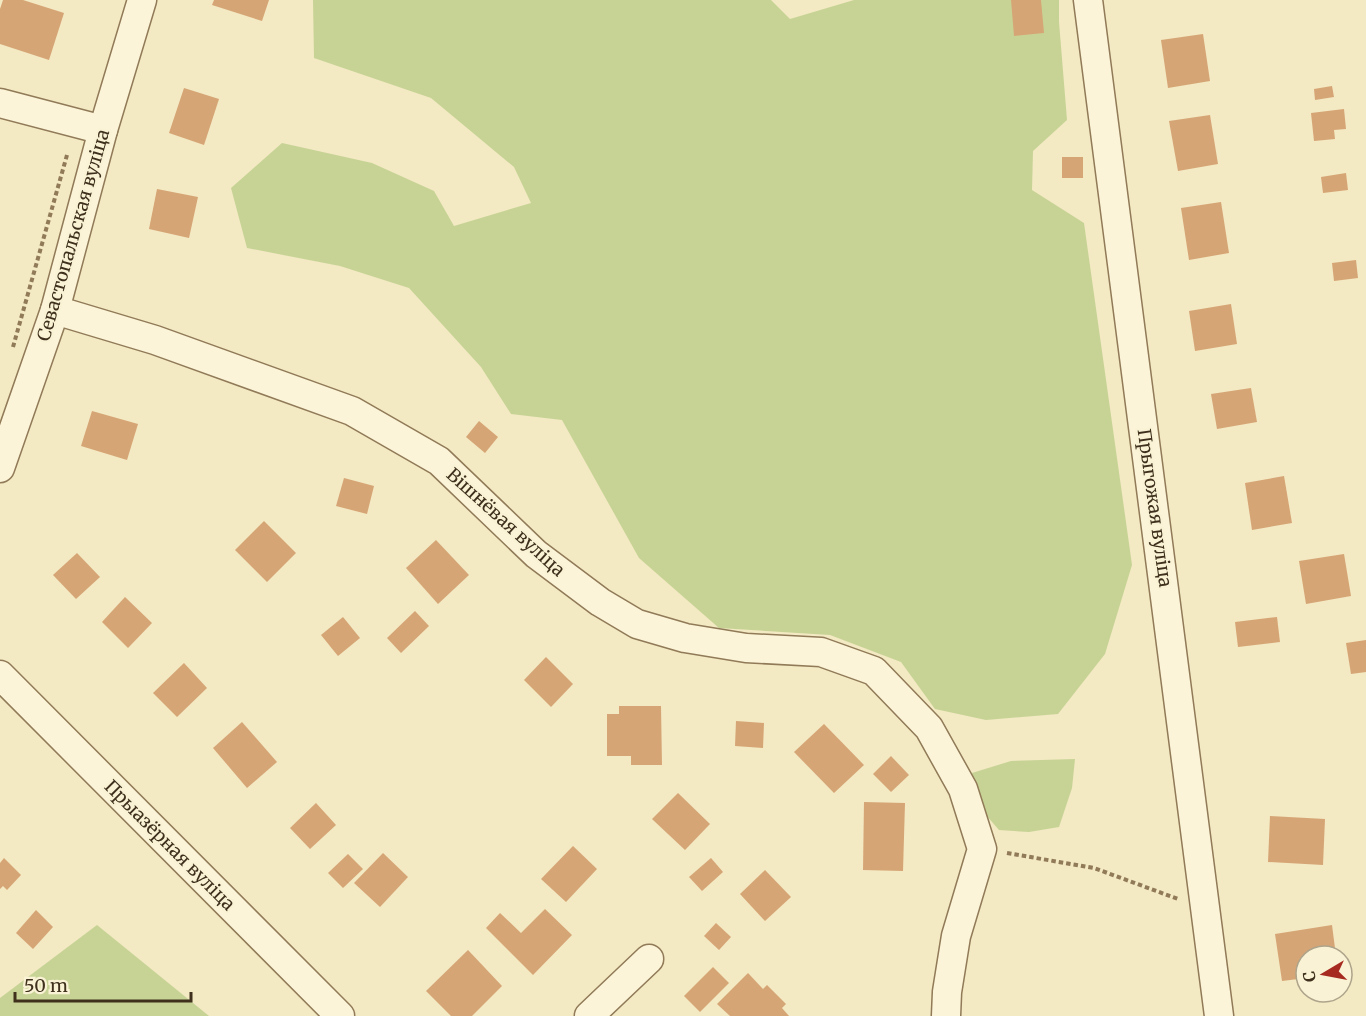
<svg xmlns="http://www.w3.org/2000/svg" width="1366" height="1016" font-family="Merriweather,serif">
  <rect width="100%" height="100%" fill="#f3e9c3"/>
  <!-- green -->
  <g fill="#c7d395">
    <polygon points="313,0 771,0 790,19 854,0 1059,0 1059,22 1067,120 1033,151 1032,190 1084,223 1132,565 1105,654 1058,714 986,720 935,709 901,662 830,635 719,628 639,558 562,420 511,414 481,367 409,288 340,266 247,248 231,188 282,143 372,163 434,191 454,226 531,203 514,167 431,98 314,58"/>
    <polygon points="1075,759 1072,788 1059,827 1029,832 999,830 972,799 972,773 1011,761"/>
    <polygon points="97,925 209,1016 0,1016 0,998"/>
  </g>
  <!-- building -->
  <g fill="#d6a575">
    <polygon points="3,0 23,0 64,13 49,60 0,44 0,9"/>
    <polygon points="214,0 269,0 262,21 212,5"/>
    <polygon points="1011,0 1041,0 1044,33 1014,36"/>
    <polygon points="1203,34 1210,81 1168,88 1161,40"/>
    <polygon points="1332,86 1334,97 1315,100 1314,89"/>
    <polygon points="184,88 219,99 204,145 169,133"/>
    <polygon points="1344,109 1346,129 1334,130 1335,139 1314,141 1311,113"/>
    <polygon points="1210,115 1218,164 1178,171 1169,121"/>
    <rect x="1062" y="157" width="21" height="21"/>
    <polygon points="1346,173 1348,190 1323,193 1321,177"/>
    <polygon points="157,189 198,197 189,238 149,229"/>
    <polygon points="1221,202 1229,253 1189,260 1181,208"/>
    <polygon points="1356,260 1358,278 1334,281 1332,263"/>
    <polygon points="1231,304 1237,344 1195,351 1189,311"/>
    <polygon points="1251,388 1257,422 1217,429 1211,394"/>
    <polygon points="92,411 138,424 127,460 81,446"/>
    <polygon points="479,421 498,437 485,453 466,437"/>
    <polygon points="1284,476 1292,523 1252,530 1245,483"/>
    <polygon points="344,478 374,486 367,514 336,506"/>
    <polygon points="264,521 296,553 267,582 235,550"/>
    <polygon points="436,540 469,575 438,604 406,568"/>
    <polygon points="77,553 100,577 76,599 53,575"/>
    <polygon points="1344,554 1351,596 1306,604 1299,561"/>
    <polygon points="125,597 152,623 128,648 102,622"/>
    <polygon points="415,611 429,626 401,653 387,638"/>
    <polygon points="343,617 360,638 338,656 321,635"/>
    <polygon points="1277,617 1280,642 1238,647 1235,622"/>
    <polygon points="1366,640 1366,672 1351,674 1346,643"/>
    <polygon points="546,657 573,684 551,707 524,680"/>
    <polygon points="184,663 207,688 177,717 153,693"/>
    <polygon points="619,706 661,706 662,765 631,765 631,756 607,756 607,714 619,714"/>
    <polygon points="736,721 764,723 763,748 735,746"/>
    <polygon points="242,722 277,762 247,788 213,748"/>
    <polygon points="824,724 864,765 834,793 794,752"/>
    <polygon points="891,756 909,775 891,792 873,774"/>
    <polygon points="678,793 710,824 685,850 652,819"/>
    <polygon points="864,802 905,803 903,871 863,870"/>
    <polygon points="316,803 336,825 310,849 290,828"/>
    <polygon points="1270,816 1325,819 1323,865 1268,862"/>
    <polygon points="573,846 597,869 566,902 541,879"/>
    <polygon points="383,853 408,877 380,907 354,883"/>
    <polygon points="348,854 363,869 343,888 328,873"/>
    <polygon points="4,858 21,875 7,890 3,886 0,889 0,863"/>
    <polygon points="711,858 723,872 702,891 689,877"/>
    <polygon points="765,870 791,897 765,921 740,894"/>
    <polygon points="545,909 572,935 533,975 486,928 500,913 521,933"/>
    <polygon points="36,910 53,927 33,949 16,933"/>
    <polygon points="716,923 731,937 719,950 704,936"/>
    <polygon points="1332,925 1336,956 1306,956 1306,978 1282,981 1275,934"/>
    <polygon points="468,950 502,986 472,1016 451,1016 426,991"/>
    <polygon points="713,967 729,983 700,1012 684,996"/>
    <polygon points="748,973 763,989 767,985 786,1004 782,1008 789,1016 730,1016 717,1004"/>
  </g>
  <g fill="none" stroke-linecap="round" stroke-linejoin="round">
    <defs>
      <g id="minor">
        <polyline points="1088,0 1219,1016"/>
        <polyline points="0,103 103,130"/>
        <polyline points="55,310 155,340 352,411 439,461 536,554 600,602 637,624 685,638 746,648 821,652 874,671 929,728 963,789 982,849 956,936 947,992 946,1016"/>
        <polyline points="0,468 55,310 103,130 142,0"/>
        <polyline points="0,675 340,1016"/>
        <polyline points="589,1016 649,959"/>
      </g>
    </defs>
    <!-- minor casing -->
    <use href="#minor" stroke="#907a57" stroke-width="31"/>
    <!-- path -->
    <g stroke="#907a57" stroke-width="4" stroke-dasharray="4.5 3" stroke-linecap="butt">
      <polyline points="13,347 67,155"/>
      <polyline points="1007,853 1094,868 1178,899"/>
    </g>
    <!-- minor -->
    <use href="#minor" stroke="#fcf4d8" stroke-width="28"/>
  </g>
  <g text-anchor="middle" dominant-baseline="central" stroke-width="4.5" stroke-linejoin="round" paint-order="stroke">
    <!-- street labels -->
    <g font-size="18" fill="#3e301d" stroke="#f9f2d4">
      <text transform="translate(73 235) rotate(-74)">Севастопальская вуліца</text>
      <text transform="translate(1155 508) rotate(82)">Прыгожая вуліца</text>
      <text transform="translate(506 522) rotate(42)">Вішнёвая вуліца</text>
      <text transform="translate(170 845) rotate(45)">Прыазёрная вуліца</text>
    </g>
  </g>
  <!-- north arrow -->
  <g transform="translate(1324 974) rotate(260)"><circle r="28" fill="#f9f2d4" stroke="#aea48b" stroke-width="1.5"/>
  <path d="M0-4.5L10 22L0 15L-10 22Z" fill="#a62a20"/>
  <text y="-9" font-size="16" font-weight="bold" text-anchor="middle" fill="#3e301d">С</text>
  </g>
  <!-- scale -->
  <path d="M15 992v9h176v-9" fill="none" stroke="#3e301d" stroke-width="3"/>
  <text x="24" y="992" font-size="18" fill="#3e301d" stroke="#f9f2d4" stroke-width="4.5" paint-order="stroke">50 m</text>
</svg>
